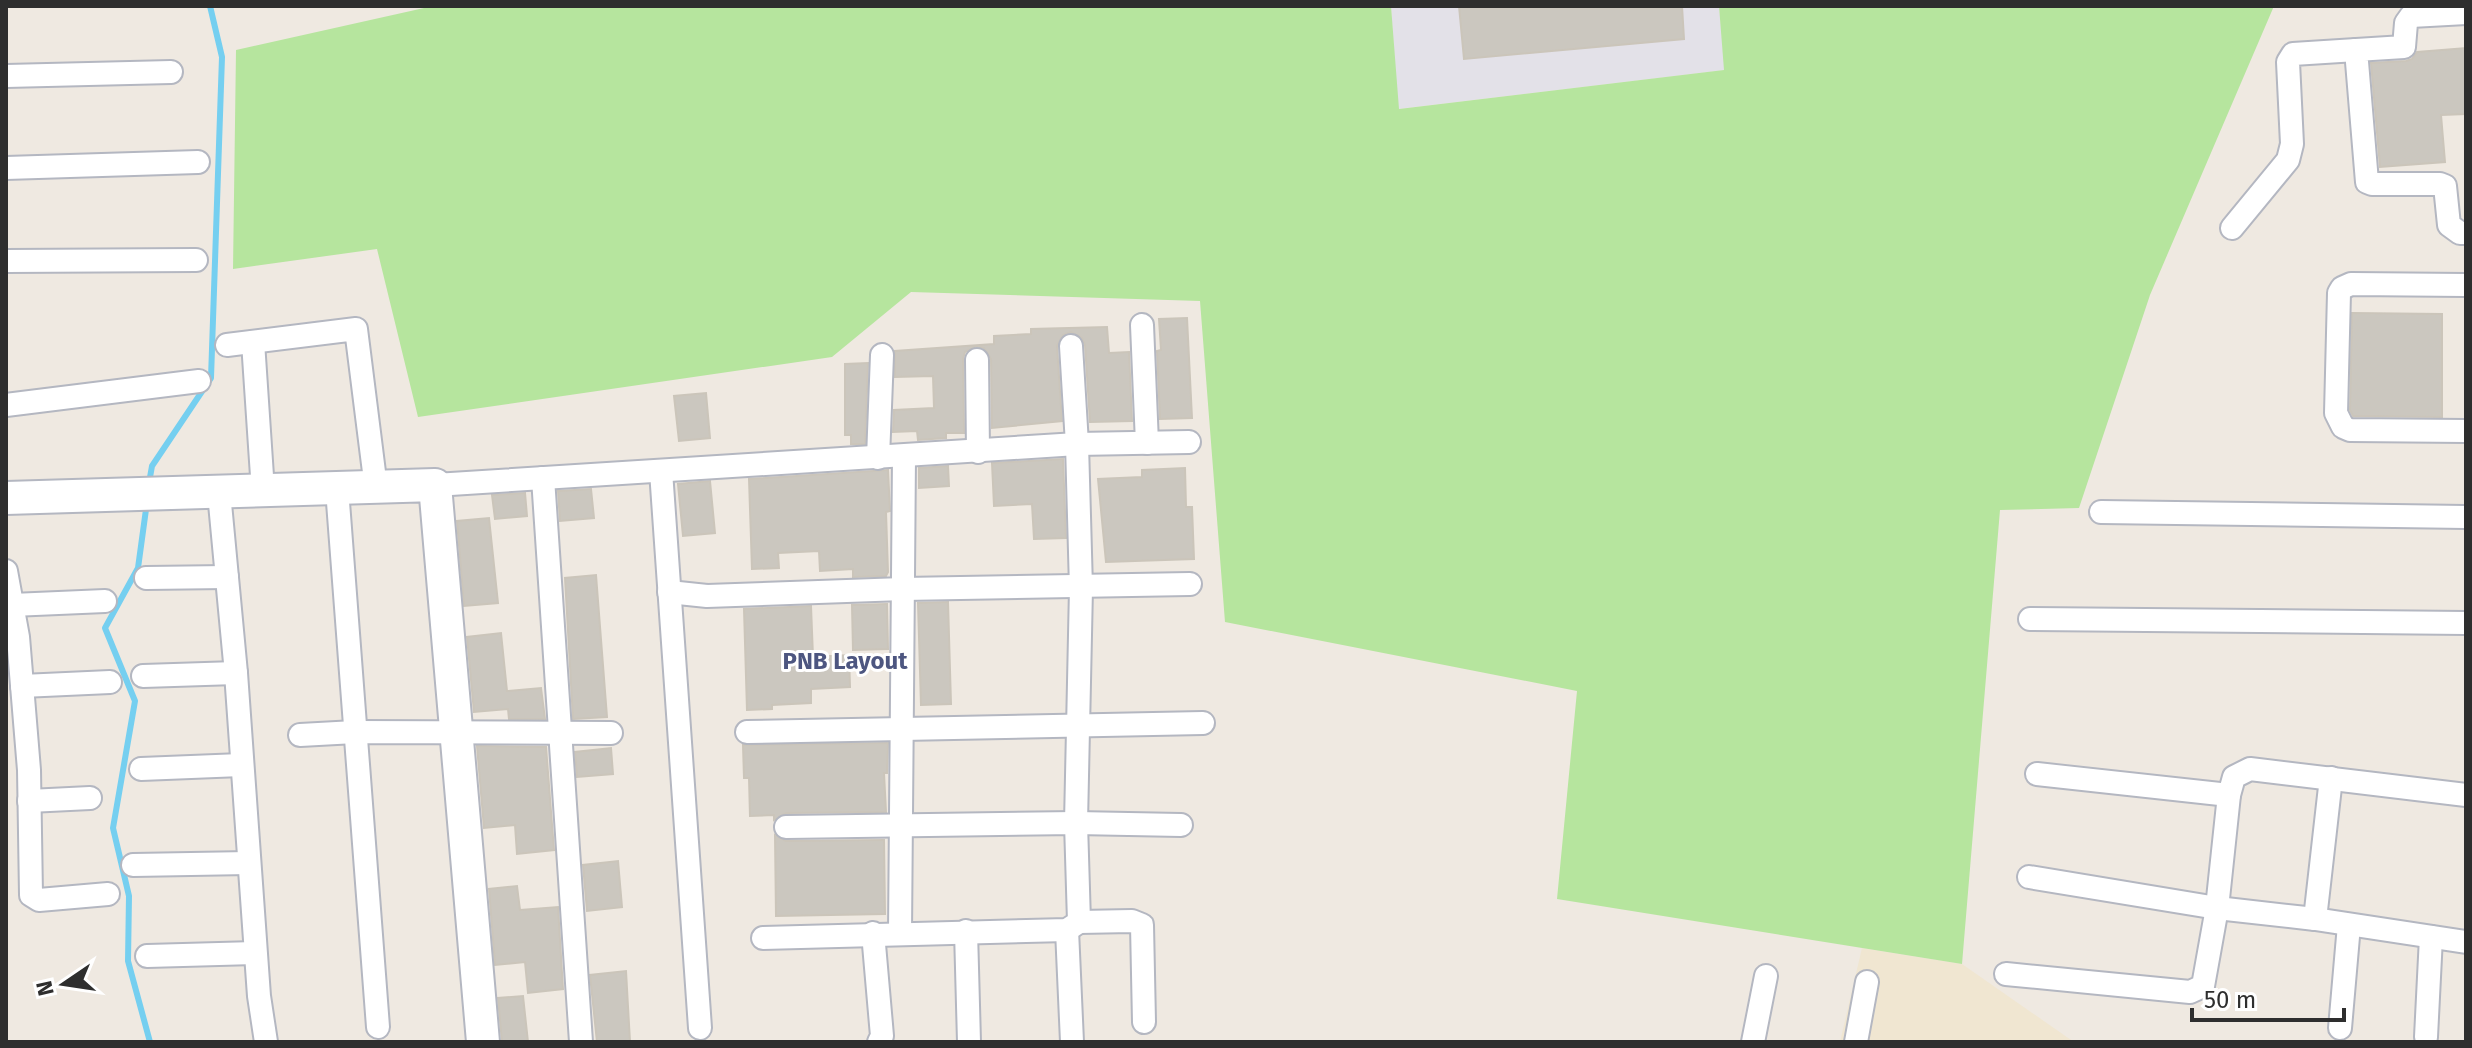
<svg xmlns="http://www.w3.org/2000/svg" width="2472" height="1048" font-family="'Fira Sans',sans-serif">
  <rect width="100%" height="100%" fill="#efe9e1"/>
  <!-- industrial -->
  <polygon fill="#e3e1e8" points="1391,6 1719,6 1725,70 1398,109"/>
  <!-- education -->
  <polygon fill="#f0e6d1" points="1862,948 1962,964 2074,1042 1840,1042"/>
  <!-- green -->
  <polygon fill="#b6e59e" points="433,6 1391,6 1399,109 1724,70 1719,6 2274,6 2150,295 2079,508 2000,510 1962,964 1557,899 1577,691 1225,622 1200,301 911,292 832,357 418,417 377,249 233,269 236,50"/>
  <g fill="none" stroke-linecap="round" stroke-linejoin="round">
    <!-- stream -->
    <g stroke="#75cff0" stroke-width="6">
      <polyline points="149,483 152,466 211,378 222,57 210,6"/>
      <polyline points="147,502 138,568 105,628 135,701 113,828 129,896 128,961 150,1042"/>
    </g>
  </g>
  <!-- building -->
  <g fill="#cbc7bf" stroke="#cbc5ba" stroke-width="2">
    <polygon points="1459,6 1682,6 1684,39 1464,59"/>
    <polygon points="2466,48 2466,114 2441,115 2445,162 2380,167 2371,63 2406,61 2412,59 2417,52"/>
    <polygon points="2352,313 2442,314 2442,417 2353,416 2350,410"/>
    <polygon points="1187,318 1192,418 1160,419 1157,351 1161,350 1159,319"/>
    <polygon points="1107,327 1109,353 1129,352 1132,421 1090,422 1085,345 1082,338 1071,332 1063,335 1057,346 1062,421 992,428 991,359 984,348 976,346 965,352 963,359 964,433 946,433 946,438 918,440 917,431 893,432 894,410 934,408 933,376 895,377 895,351 994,344 994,336 1031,334 1031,329"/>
    <polygon points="868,363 865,444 851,444 851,435 845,435 845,364"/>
    <polygon points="706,393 710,438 679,441 674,396"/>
    <polygon points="1063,459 1066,538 1034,539 1032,504 994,506 992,463"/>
    <polygon points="948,466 949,486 919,488 919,468"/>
    <polygon points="1185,468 1186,507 1192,507 1194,559 1106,562 1098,479 1142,477 1142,470"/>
    <polygon points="888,470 890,511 886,512 888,572 886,576 853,577 853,569 820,571 819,551 778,553 779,568 752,569 749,479"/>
    <polygon points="710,481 715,533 683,536 678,484"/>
    <polygon points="591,489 594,518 560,521 558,491"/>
    <polygon points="525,493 527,516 495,519 492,495"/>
    <polygon points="489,518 498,603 464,606 457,521"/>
    <polygon points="596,575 607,717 573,719 565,578"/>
    <polygon points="948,602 951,704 921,705 918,603"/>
    <polygon points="887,604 888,649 853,650 852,605"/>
    <polygon points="811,606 813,657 849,655 850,687 811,689 811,703 772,705 772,709 747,710 744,609"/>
    <polygon points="501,633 507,691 541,688 545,719 509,719 508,709 474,712 467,637"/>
    <polygon points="888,743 887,773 884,773 886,812 786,813 774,820 774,815 750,816 749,778 744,778 743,745"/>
    <polygon points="477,746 546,747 554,850 517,854 515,825 484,828"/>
    <polygon points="611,748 613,774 577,777 575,752"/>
    <polygon points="775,835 786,841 884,840 885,914 776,916"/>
    <polygon points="618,861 622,907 587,911 583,865"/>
    <polygon points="517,886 520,910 558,907 563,989 528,993 525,962 495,965 489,889"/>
    <polygon points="626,971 630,1042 597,1042 590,975"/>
    <polygon points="523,996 528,1042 502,1042 498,998"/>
  </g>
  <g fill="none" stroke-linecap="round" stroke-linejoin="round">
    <defs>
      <g id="street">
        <polyline points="2466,13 2411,16 2406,23 2404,47 2356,50 2367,182 2372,184 2440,184 2445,186 2449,225 2460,233 2466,233"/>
        <polyline points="6,76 171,72"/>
        <polyline points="6,168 198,162"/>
        <polyline points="2232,228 2288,160 2292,144 2288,62 2293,54 2356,50"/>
        <polyline points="6,261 196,260"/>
        <polyline points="2466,285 2351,284 2342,288 2339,293 2336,413 2343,427 2350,430 2466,431"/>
        <polyline points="1142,325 1147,443"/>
        <polyline points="253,342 263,491"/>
        <polyline points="227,345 356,329 376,488"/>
        <polyline points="977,360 978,452"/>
        <polyline points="6,405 199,381"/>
        <polyline points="878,458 882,355"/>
        <polyline points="661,471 700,1028"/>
        <polyline points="543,478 581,1042"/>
        <polyline points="435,485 1077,444 1189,442"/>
        <polyline points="337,489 378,1027"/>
        <polyline points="219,493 236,673 259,996 266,1042"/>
        <polyline points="2101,512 2466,517"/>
        <polyline points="6,571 18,637 29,770 31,895 39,900 108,894"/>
        <polyline points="146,578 227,577"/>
        <polyline points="669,592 707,596 903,589 1190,584"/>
        <polyline points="12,605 105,601"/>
        <polyline points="2030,619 2466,623"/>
        <polyline points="143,676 236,673"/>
        <polyline points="22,686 110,682"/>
        <polyline points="747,732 1203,723"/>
        <polyline points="300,735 355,732 611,733"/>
        <polyline points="141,769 241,765"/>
        <polyline points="2037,774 2229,795"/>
        <polyline points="29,801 90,798"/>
        <polyline points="786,827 1076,823 1181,825"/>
        <polyline points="133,865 249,863"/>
        <polyline points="2029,877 2217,908 2315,919 2466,942"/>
        <polyline points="2315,919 2331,778"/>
        <polyline points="1079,922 1132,921 1142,925 1144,1022"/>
        <polyline points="1067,930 1072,1042"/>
        <polyline points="966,931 969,1042"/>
        <polyline points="873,933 882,1036 879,1042"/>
        <polyline points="900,933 904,457"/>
        <polyline points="763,938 1067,930 1079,922 1076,823 1081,588 1077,444 1071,346"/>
        <polyline points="147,956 255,953"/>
        <polyline points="2006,974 2190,992 2203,986 2217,908 2229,795 2234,777 2250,769 2466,795"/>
        <polyline points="2340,1028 2349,925"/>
        <polyline points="2426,1037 2431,937"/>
        <polyline points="1753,1042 1766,976"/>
        <polyline points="1856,1042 1867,982"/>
      </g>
      <polyline id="secondary" points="6,498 435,485 483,1042"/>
    </defs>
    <!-- street casing -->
    <use href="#street" stroke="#b4b7c1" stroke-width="26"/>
    <!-- secondary casing -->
    <use href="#secondary" stroke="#b4b7c1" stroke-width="36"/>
    <!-- street -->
    <use href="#street" stroke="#fff" stroke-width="22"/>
    <!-- secondary -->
    <use href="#secondary" stroke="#fff" stroke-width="32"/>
  </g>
  <g text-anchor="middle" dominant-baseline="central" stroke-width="6" stroke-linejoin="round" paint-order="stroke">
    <!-- neighbourhood labels -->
    <g font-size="24" font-weight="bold" fill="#4d5680" stroke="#fff">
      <text x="845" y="661">PNB Layout</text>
    </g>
  </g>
  <!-- border -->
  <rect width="2472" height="1048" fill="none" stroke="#2e2e2e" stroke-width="16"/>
  <!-- north arrow -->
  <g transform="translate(64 984) rotate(257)" stroke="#ffffff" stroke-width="6" paint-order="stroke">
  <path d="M0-6L14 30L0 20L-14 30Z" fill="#2e2e2e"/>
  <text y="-12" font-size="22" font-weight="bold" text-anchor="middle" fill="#2e2e2e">N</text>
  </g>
  <!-- scale -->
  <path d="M2192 1008v12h152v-12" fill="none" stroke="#2e2e2e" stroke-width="4"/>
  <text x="2204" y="1008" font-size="24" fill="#2e2e2e" stroke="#ffffff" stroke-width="6" paint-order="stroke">50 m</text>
</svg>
